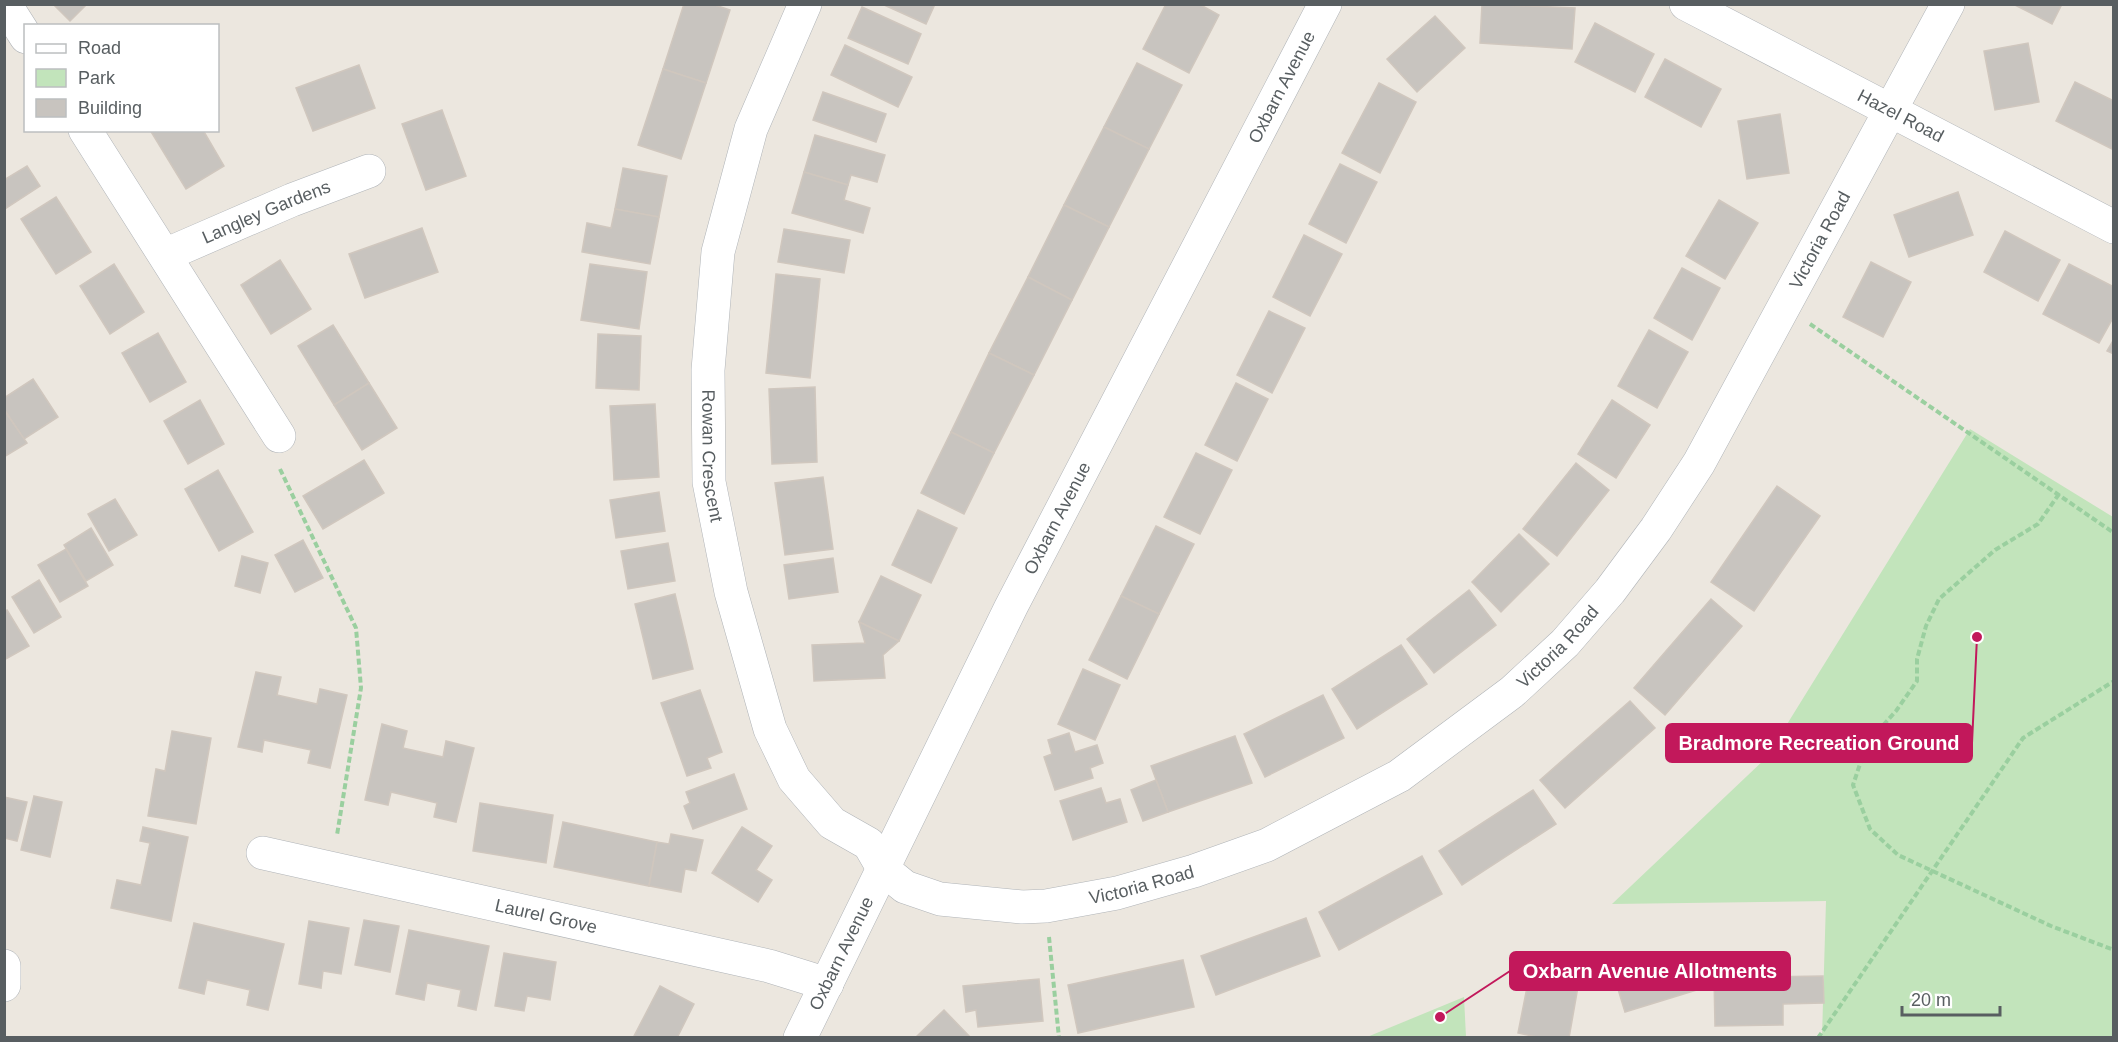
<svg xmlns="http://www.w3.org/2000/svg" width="2118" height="1042" font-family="Helvetica,sans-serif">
  <rect width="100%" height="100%" fill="#ece7df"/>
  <!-- green -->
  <g fill="#c2e4bb">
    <polygon points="1970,429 2113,517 2113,1037 1822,1037 1826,901 1612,904 1766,758"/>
    <polygon points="1464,997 1466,1037 1367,1037"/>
  </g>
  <!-- building -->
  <g fill="#c8c4bf" stroke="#d0c7be" stroke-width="1.5">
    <polygon points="53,4 87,4 70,21"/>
    <polygon points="684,4 712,4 730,10 706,83 663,69"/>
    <polygon points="882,4 935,4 926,24"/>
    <polygon points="1166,4 1199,4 1219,15 1189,73 1143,49"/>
    <polygon points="1482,4 1575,8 1572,49 1480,43"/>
    <polygon points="2013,4 2062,4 2052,24"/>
    <polygon points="862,7 921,34 908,64 848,38"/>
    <polygon points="1435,16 1465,48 1417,92 1387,59"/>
    <polygon points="1595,23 1654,54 1635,92 1575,62"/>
    <polygon points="2028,43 2039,102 1995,110 1984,51"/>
    <polygon points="845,45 912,77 898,107 831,75"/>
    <polygon points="1665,59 1721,89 1701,127 1645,97"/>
    <polygon points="1137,63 1182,85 1149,149 1104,127"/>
    <polygon points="359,65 375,108 313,131 296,88"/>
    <polygon points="663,69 706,83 681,159 638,145"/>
    <polygon points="2075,82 2114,101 2114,150 2056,121"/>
    <polygon points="1379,83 1416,102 1380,173 1342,153"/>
    <polygon points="823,92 886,114 876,142 813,120"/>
    <polygon points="442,110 466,176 426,190 402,124"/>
    <polygon points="1780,114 1789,173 1747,179 1738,121"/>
    <polygon points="1104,127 1149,149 1109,227 1064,205"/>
    <polygon points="150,130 203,130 224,166 186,189"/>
    <polygon points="815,135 885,155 877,182 851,175 848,185 804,172"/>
    <polygon points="1340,164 1377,182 1346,243 1309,224"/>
    <polygon points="27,166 40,186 5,209 4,180"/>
    <polygon points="623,168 667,176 659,217 615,209"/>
    <polygon points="804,172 848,185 844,200 870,208 863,233 792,213"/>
    <polygon points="1958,192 1973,235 1909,257 1894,215"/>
    <polygon points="56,197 91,252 56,274 21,219"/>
    <polygon points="1719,200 1758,223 1725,279 1686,256"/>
    <polygon points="1064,205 1109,227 1072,300 1028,277"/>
    <polygon points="615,209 659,217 650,264 582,252 587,223 611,228"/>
    <polygon points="422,228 438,272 365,298 349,254"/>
    <polygon points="784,229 850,240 844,273 778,262"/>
    <polygon points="2005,231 2060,260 2038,301 1984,272"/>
    <polygon points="1304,235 1342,254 1310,316 1273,297"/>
    <polygon points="280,260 311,309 271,334 241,285"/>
    <polygon points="1871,262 1911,282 1883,337 1843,317"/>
    <polygon points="114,264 144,312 110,334 80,286"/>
    <polygon points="590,264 647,272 639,329 581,320"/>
    <polygon points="2069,264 2114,287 2114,316 2099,343 2043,314"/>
    <polygon points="1682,268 1720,288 1692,340 1654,318"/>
    <polygon points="776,274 820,279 810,378 766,373"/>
    <polygon points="1028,277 1072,300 1034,375 989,353"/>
    <polygon points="1269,311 1305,328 1272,393 1237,375"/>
    <polygon points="333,325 369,383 334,405 298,346"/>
    <polygon points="1649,330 1688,352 1657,408 1618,386"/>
    <polygon points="158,333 186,382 150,402 122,353"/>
    <polygon points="598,334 641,336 639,390 596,388"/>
    <polygon points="2114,339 2114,354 2107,351"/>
    <polygon points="989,353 1034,375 994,453 951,432"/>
    <polygon points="33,379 58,417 24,439 4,409 4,398"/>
    <polygon points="369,383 397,428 362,450 334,405"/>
    <polygon points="1236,383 1268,399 1237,461 1205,445"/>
    <polygon points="815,387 817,462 772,464 769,389"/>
    <polygon points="200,400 224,444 188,464 164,421"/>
    <polygon points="1612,400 1650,425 1616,478 1578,454"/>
    <polygon points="655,404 659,477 614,480 610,406"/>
    <polygon points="4,410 27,443 4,457"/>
    <polygon points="951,432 994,453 964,514 921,493"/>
    <polygon points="1196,453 1232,470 1200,534 1164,517"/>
    <polygon points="364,460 384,493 323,529 303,496"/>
    <polygon points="1576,463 1609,490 1557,556 1523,529"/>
    <polygon points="218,470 253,532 219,551 185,489"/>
    <polygon points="823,477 833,549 785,555 775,483"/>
    <polygon points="1777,486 1820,516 1754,611 1711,582"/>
    <polygon points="659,492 665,531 616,538 610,500"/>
    <polygon points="115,499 137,535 109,551 88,514"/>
    <polygon points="918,510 957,528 931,583 892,565"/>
    <polygon points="1156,526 1194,544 1159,614 1121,596"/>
    <polygon points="91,528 113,565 86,581 64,545"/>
    <polygon points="1519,534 1549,564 1501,612 1472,582"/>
    <polygon points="303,540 323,578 295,592 275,555"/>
    <polygon points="668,543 675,581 628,589 621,551"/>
    <polygon points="66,549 88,586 60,602 38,565"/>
    <polygon points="242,556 268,563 260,593 235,586"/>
    <polygon points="833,558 838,592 789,599 784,565"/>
    <polygon points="881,576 921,595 899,641 859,622"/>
    <polygon points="39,580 61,617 34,633 12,597"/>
    <polygon points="1469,590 1496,625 1434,673 1407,639"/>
    <polygon points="675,594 693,669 653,679 635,604"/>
    <polygon points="1121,596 1159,614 1127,679 1089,660"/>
    <polygon points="1711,599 1742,626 1665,715 1634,688"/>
    <polygon points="7,610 29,646 4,660 4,612"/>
    <polygon points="859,622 899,641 883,655 885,678 814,681 812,645 865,643"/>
    <polygon points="1401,645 1427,684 1357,729 1332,689"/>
    <polygon points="1083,669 1120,685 1095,740 1058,724"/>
    <polygon points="256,672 281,677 277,695 317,704 320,689 347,695 330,768 308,763 311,750 264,740 262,752 238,747"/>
    <polygon points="700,690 722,752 707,758 711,768 687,776 661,703"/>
    <polygon points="1323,695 1344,738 1265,777 1244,734"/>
    <polygon points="1630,701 1655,728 1565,808 1540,780"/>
    <polygon points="382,724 407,731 403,748 443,757 446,741 474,748 456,822 434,817 437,803 391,792 388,805 365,800"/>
    <polygon points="172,731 211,738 196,824 148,816 156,769 165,771"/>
    <polygon points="1069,733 1075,752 1097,745 1103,763 1090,768 1093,778 1055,790 1044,757 1052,754 1048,740"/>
    <polygon points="1235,736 1252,783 1168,812 1151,766"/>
    <polygon points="734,774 747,809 693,829 684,806 690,803 686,792"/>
    <polygon points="1156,780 1168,812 1143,821 1131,790"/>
    <polygon points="1101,788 1106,803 1120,799 1127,822 1073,840 1060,801"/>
    <polygon points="1533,790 1556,824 1462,885 1439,851"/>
    <polygon points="34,796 62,802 50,857 21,850"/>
    <polygon points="4,797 27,802 17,841 4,838"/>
    <polygon points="480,803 553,815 546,863 473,851"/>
    <polygon points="563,822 657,842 649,886 554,867"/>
    <polygon points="143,827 188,837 171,921 111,908 117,880 141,885 150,843 140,841"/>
    <polygon points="742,827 772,846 756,870 772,880 758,902 712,873"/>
    <polygon points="671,834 703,840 696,871 685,869 681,892 649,886 657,842 669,844"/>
    <polygon points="1422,856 1442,894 1339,950 1319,912"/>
    <polygon points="1306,918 1320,956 1216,995 1201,956"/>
    <polygon points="364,920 399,926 390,972 355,965"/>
    <polygon points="309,921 349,928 341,974 323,971 321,988 299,984"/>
    <polygon points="194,923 284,944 268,1010 247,1005 250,990 207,980 204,994 179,988"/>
    <polygon points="409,930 489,946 476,1010 458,1006 461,990 427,983 424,1000 396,994"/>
    <polygon points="1688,952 1700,989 1625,1012 1614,976"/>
    <polygon points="504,953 556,962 550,1000 527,996 524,1011 495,1006"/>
    <polygon points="1183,960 1194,1007 1078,1033 1068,985"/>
    <polygon points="1530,972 1579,981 1569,1038 1541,1038 1518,1033"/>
    <polygon points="1823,976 1824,1003 1783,1004 1783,1025 1715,1026 1714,978"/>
    <polygon points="1039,979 1043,1021 978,1027 976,1010 966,1012 963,986"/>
    <polygon points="660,986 694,1004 677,1038 633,1038"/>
    <polygon points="944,1010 971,1038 915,1038"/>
  </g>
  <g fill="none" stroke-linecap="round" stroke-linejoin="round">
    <defs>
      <g id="minor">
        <polyline points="5,4 26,37"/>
        <path id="s1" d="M 805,4 L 751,129 L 718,252 L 708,370 L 709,482 L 731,592 L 770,729 L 794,779 L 832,823 L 869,844 L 884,870 L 905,887 L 940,899 L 1022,907 L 1046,906 L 1117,893 L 1194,871 L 1267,845 L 1399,776 L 1512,692 L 1565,643 L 1610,591 L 1656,529 L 1699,463 L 1948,4"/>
        <path id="s2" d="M 1686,4 L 2114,227"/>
        <polyline points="85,130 279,436"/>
        <path id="s3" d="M 165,255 L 292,200 L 369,171"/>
        <path id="s4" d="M 263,853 L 769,966 L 827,984"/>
        <polyline points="4,966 4,985"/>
      </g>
      <g id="tertiary">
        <path id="s5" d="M 800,1038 L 1011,607 L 1325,4"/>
      </g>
    </defs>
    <!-- minor casing -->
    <use href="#minor" stroke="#b0b4b8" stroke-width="34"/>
    <!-- tertiary casing -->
    <use href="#tertiary" stroke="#b0b4b8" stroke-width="34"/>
    <!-- path -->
    <g stroke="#9acf9f" stroke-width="4" stroke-dasharray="6 3" stroke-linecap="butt">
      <polyline points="1810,324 2114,533"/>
      <polyline points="280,469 356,628 361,688 337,835"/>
      <polyline points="2059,494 2038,524 1995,550 1939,599 1926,626 1917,659 1917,681 1896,711 1867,743 1853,785 1870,829 1898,855 2051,926 2114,950"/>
      <polyline points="1049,937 1059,1038"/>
      <polyline points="1818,1038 2023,738 2114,681"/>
    </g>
    <!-- minor -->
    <use href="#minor" stroke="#fff" stroke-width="33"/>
    <!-- tertiary -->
    <use href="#tertiary" stroke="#fff" stroke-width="33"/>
  </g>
  <g text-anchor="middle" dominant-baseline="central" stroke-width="4.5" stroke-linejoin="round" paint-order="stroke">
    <!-- street labels -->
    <g font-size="18" fill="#585e61" stroke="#fff">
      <text stroke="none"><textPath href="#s5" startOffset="1066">Oxbarn Avenue</textPath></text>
      <text stroke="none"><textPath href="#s2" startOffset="242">Hazel Road</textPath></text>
      <text stroke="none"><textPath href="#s3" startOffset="110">Langley Gardens</textPath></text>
      <text stroke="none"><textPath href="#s1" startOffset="2175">Victoria Road</textPath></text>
      <text stroke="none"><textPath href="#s1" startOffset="468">Rowan Crescent</textPath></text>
      <text stroke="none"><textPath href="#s5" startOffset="580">Oxbarn Avenue</textPath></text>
      <text stroke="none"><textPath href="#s1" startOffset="1689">Victoria Road</textPath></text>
      <text stroke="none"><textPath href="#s1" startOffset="1203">Victoria Road</textPath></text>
      <text stroke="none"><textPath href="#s4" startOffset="290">Laurel Grove</textPath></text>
      <text stroke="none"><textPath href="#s5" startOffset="94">Oxbarn Avenue</textPath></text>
    </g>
  </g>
  <!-- callouts -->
  <path fill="none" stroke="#c2185b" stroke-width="2" d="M1977 637L1972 743M1440 1017L1510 971"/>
  <g fill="#c2185b" stroke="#fff" stroke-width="2">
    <circle cx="1977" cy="637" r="6"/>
    <circle cx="1440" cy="1017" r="6"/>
  </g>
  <g fill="#c2185b" stroke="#c2185b" stroke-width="2">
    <rect x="1666" y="724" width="306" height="38" rx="6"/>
    <rect x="1510" y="952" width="280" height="38" rx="6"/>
  </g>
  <g font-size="20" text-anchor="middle" font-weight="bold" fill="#fff">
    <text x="1819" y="750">Bradmore Recreation Ground</text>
    <text x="1650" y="978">Oxbarn Avenue Allotments</text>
  </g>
  <!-- border -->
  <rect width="2118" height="1042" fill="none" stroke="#585e61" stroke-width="12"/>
  <!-- legend -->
  <rect x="24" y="24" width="195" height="108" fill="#ffffff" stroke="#bcbfc0" stroke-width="1.5"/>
  <rect x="36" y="44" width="30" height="9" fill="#ffffff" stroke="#bcbfc0" stroke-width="1.5"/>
  <text x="78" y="54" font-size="18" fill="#585e61">Road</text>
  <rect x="36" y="69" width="30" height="18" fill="#c2e4bb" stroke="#bcbfc0" stroke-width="1.5"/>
  <text x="78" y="84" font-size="18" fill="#585e61">Park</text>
  <rect x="36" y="99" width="30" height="18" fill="#c8c4bf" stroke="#bcbfc0" stroke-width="1.5"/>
  <text x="78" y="114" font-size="18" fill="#585e61">Building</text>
  <!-- scale -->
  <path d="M1902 1006v9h98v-9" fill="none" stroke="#585e61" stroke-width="3"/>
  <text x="1911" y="1006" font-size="18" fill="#585e61" stroke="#ffffff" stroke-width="4.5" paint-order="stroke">20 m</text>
</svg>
